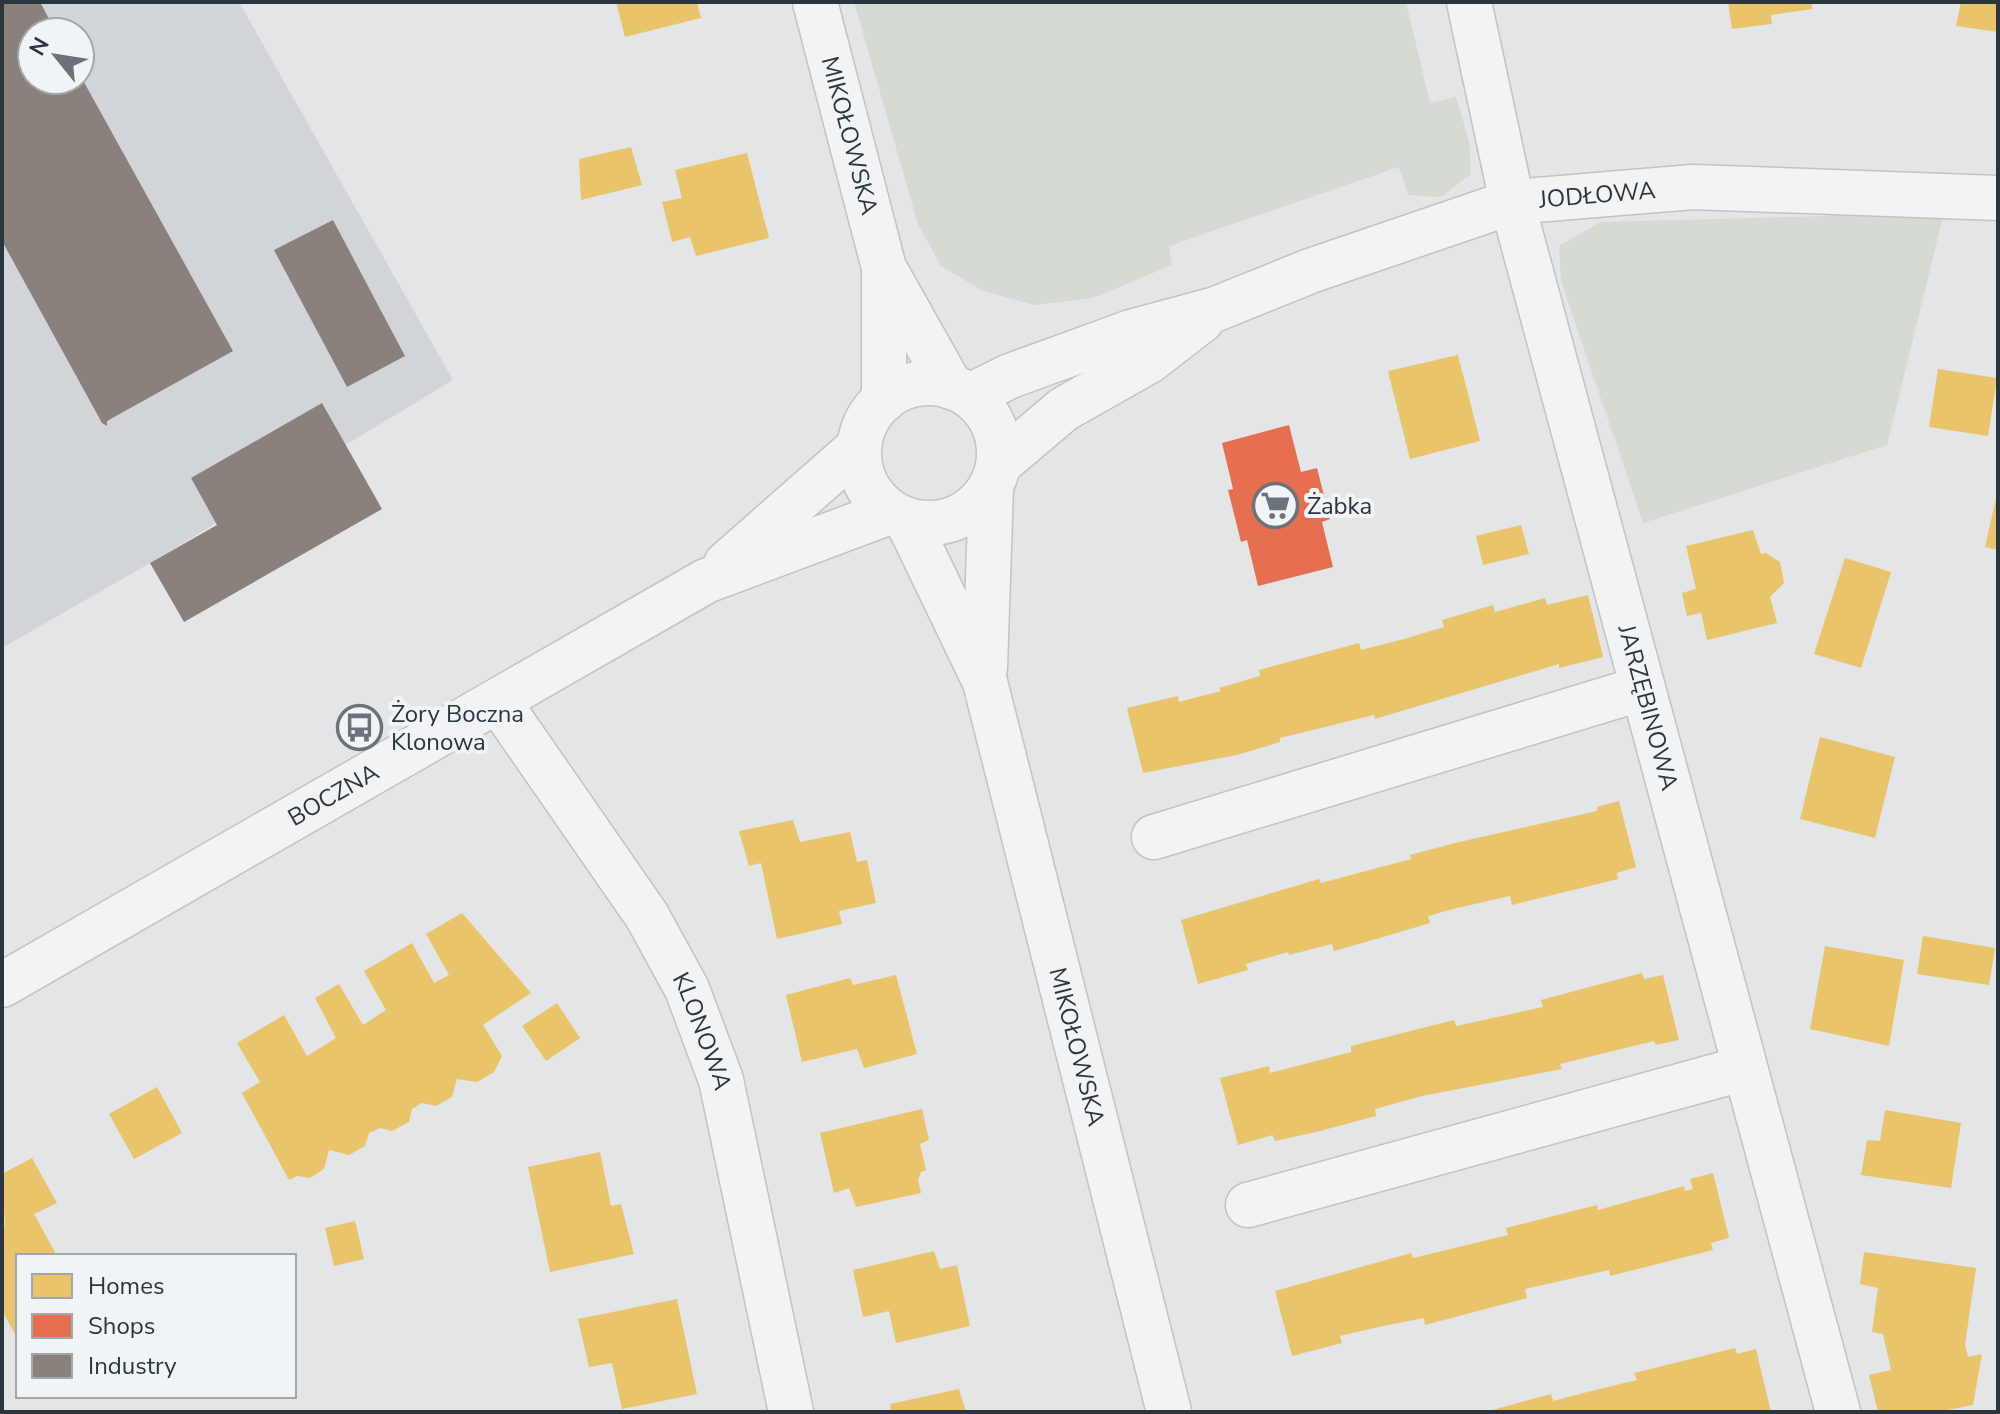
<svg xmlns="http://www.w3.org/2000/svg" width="2000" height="1414" font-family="'Nunito Sans',sans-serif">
  <rect width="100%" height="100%" fill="#e3e5e7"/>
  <!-- built -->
  <path fill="#d1d5da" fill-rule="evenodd" d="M 2,2 L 239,2 L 453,380 L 150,563 L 2,648 ZM 32,32 L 80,32 L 80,80 L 32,80 Z"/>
  <!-- green -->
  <g fill="#d5dbd3">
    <polygon points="854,2 1406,2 1430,103 1456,97 1469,141 1471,174 1441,197 1408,195 1399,167 1169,246 1172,265 1093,298 1034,305 983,291 941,266 918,224"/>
    <polygon points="1944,213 1887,445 1643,523 1561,281 1559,246 1601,222"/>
  </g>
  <!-- homes -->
  <g fill="#e9c46a">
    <polygon points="616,2 697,2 701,18 625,37"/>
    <polygon points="1728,2 1812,2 1812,9 1771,15 1772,24 1732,29"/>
    <polygon points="1961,2 1998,2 1998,32 1956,26"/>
    <polygon points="631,147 642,185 581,200 579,159"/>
    <polygon points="747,153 769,238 696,256 690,237 672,242 662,202 682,198 675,170"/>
    <polygon points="1458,355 1480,441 1410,459 1388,371"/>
    <polygon points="1938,369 1997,378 1988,436 1929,427"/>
    <polygon points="1997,494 1998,494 1998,550 1985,547"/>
    <polygon points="1521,525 1529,554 1483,565 1476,536"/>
    <polygon points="1753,530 1761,554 1766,553 1780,562 1784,583 1770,597 1777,623 1707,640 1701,613 1687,616 1682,593 1696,589 1686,546"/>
    <polygon points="1845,558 1891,572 1861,668 1814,654"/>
    <polygon points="1588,595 1603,657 1559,668 1559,664 1375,719 1374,715 1280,738 1280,742 1237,755 1143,773 1127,708 1178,696 1179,702 1221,691 1219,688 1260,676 1259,670 1359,643 1361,650 1404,639 1444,627 1442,620 1493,605 1495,612 1545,598 1547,605"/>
    <polygon points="1820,737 1895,757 1875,838 1800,819"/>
    <polygon points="1619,801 1636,867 1617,873 1618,879 1512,905 1510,896 1453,909 1428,916 1430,923 1383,937 1334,951 1332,944 1289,955 1288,952 1246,964 1248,970 1198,984 1181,920 1319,879 1321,883 1411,859 1410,855 1455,843 1597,811 1597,807"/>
    <polygon points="793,820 800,842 850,832 857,862 867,860 876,903 839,911 842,924 777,939 761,863 749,866 739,831"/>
    <polygon points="462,913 531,993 483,1025 502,1056 494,1072 477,1082 457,1079 452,1097 436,1106 422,1103 412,1109 409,1122 392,1131 380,1128 369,1133 365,1146 349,1155 329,1150 324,1169 310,1178 297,1176 289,1180 242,1093 260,1082 237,1043 284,1015 307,1056 336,1038 315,998 339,984 363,1025 386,1010 364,971 412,943 434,983 449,975 426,934"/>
    <polygon points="1923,936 1995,948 1989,985 1917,974"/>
    <polygon points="1825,946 1904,960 1889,1046 1810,1029"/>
    <polygon points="1642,973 1644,979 1663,975 1679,1040 1656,1045 1654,1041 1560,1064 1562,1069 1422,1096 1375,1109 1376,1116 1316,1132 1275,1141 1273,1135 1238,1145 1220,1078 1269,1066 1270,1073 1351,1052 1351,1046 1454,1020 1456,1026 1543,1007 1541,1000"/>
    <polygon points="896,975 917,1054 864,1068 857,1049 802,1062 786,995 850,978 853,985"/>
    <polygon points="557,1003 580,1038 546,1061 522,1026"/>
    <polygon points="157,1087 182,1133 134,1159 109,1114"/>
    <polygon points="922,1109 929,1140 920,1144 926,1170 921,1172 918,1180 921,1193 856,1207 849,1188 834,1193 820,1133"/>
    <polygon points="1885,1110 1961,1123 1951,1188 1861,1175 1867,1140 1880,1141"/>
    <polygon points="600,1152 611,1206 621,1204 634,1254 550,1272 528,1167"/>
    <polygon points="32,1158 57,1203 34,1214 57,1256 18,1256 18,1332 15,1334 2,1311 2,1228 5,1226 2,1174"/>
    <polygon points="1713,1173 1729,1238 1711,1243 1713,1250 1610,1276 1609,1270 1525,1289 1527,1298 1425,1325 1424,1318 1383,1326 1340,1336 1342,1343 1292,1356 1275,1291 1411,1253 1413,1258 1508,1235 1506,1228 1597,1205 1598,1210 1684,1186 1685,1191 1693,1189 1690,1179"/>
    <polygon points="355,1221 364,1259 334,1266 325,1228"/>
    <polygon points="934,1251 940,1269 957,1265 970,1326 896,1343 889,1311 863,1317 853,1270"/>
    <polygon points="1864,1252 1976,1268 1965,1345 1968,1357 1982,1354 1973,1405 1938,1412 1878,1412 1869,1375 1891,1370 1883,1334 1872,1332 1878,1288 1860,1284"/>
    <polygon points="677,1299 697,1394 622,1409 612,1363 589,1367 578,1319"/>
    <polygon points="1735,1348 1737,1354 1756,1349 1771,1412 1485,1412 1551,1394 1553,1401 1595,1390 1637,1380 1634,1373"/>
    <polygon points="959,1389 966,1412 891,1412 890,1404"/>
  </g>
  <!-- shops -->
  <polygon fill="#e76f51" points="1289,425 1301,472 1317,468 1330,519 1322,522 1333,567 1258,586 1247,540 1241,542 1228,490 1233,489 1222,443"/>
  <!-- industry -->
  <g fill="#8a817c">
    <polygon points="2,2 40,2 56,32 32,32 32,80 80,80 80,75 233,351 107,421 107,426 102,423 2,241"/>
    <polygon points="333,220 405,356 347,387 274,250"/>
    <polygon points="322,403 382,509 184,622 150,563 217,525 191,478"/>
  </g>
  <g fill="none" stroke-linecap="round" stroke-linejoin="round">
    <defs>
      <g id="minor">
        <path id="s1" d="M 1469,2 L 1512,202 L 1838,1412"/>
        <path id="s2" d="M 970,396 L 1010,376 L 1131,332 L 1216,309 L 1310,271 L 1512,202 L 1693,187 L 1998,198"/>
        <polyline points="999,464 1064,409 1149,361 1202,320"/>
        <polyline points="726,564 859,447"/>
        <path id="s3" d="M 498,701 L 647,916 L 687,989 L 721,1080 L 791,1412"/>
        <polyline points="1154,837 1643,688"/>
        <path id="s4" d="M 2,985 L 706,581 L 890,512"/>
        <polyline points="1248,1205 1745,1068"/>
      </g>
      <g id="tertiary">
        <path id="s5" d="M 815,2 L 884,268 L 951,387"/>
        <circle cx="929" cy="453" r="70"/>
        <polyline points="884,400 884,271"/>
        <path id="s6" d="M 907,520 L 985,682 L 1169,1412"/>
        <polyline points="985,668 991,487"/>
      </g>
    </defs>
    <!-- minor casing -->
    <use href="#minor" stroke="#c1c3c5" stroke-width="47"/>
    <!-- tertiary casing -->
    <use href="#tertiary" stroke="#c1c3c5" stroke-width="47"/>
    <!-- minor -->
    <use href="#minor" stroke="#f1f3f4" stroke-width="44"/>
    <!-- tertiary -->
    <use href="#tertiary" stroke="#f1f3f4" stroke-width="44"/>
  </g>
  <!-- icons -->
  <defs>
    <symbol id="supermarket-ring" viewBox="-11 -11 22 22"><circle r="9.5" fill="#f0f4f6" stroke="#6b737a" stroke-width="1.5"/><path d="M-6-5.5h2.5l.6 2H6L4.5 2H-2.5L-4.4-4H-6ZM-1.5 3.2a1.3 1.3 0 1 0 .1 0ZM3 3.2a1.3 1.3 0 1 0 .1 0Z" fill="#6b737a"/></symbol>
    <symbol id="bus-ring" viewBox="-11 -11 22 22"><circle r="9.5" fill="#f0f4f6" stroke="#6b737a" stroke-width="1.5"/><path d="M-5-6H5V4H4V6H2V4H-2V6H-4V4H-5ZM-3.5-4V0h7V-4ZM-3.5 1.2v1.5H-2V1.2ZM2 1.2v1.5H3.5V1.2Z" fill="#6b737a"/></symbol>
  </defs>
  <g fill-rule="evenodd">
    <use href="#supermarket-ring" x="1250" y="480" width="51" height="51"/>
    <use href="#bus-ring" x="334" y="702" width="51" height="51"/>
  </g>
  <g text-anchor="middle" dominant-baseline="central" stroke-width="8" stroke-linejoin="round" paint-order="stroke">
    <!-- street labels -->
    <g font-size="24" fill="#2a363f" stroke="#f0f4f6">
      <text stroke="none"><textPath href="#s5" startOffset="138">MIKOŁOWSKA</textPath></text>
      <text stroke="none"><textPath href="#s2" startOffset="662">JODŁOWA</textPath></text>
      <text stroke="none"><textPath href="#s1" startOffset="728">JARZĘBINOWA</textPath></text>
      <text stroke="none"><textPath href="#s4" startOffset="382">BOCZNA</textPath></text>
      <text stroke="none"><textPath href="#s3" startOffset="390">KLONOWA</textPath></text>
      <text stroke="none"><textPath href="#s6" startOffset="556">MIKOŁOWSKA</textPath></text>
    </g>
    <!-- poi labels -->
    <g font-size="24" fill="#2a363f" stroke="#f0f4f6" text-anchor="start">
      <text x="1307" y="506">Żabka</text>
      <text x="391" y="714">Żory Boczna<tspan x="391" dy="28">Klonowa</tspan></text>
    </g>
  </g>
  <!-- border -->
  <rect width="2000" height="1414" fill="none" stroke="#2a363f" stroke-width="8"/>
  <!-- legend -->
  <rect x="16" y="1254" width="280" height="144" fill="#f0f4f6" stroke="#a1a8ad" stroke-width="2"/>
  <rect x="32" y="1274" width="40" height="24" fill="#e9c46a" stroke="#a1a8ad" stroke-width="2"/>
  <text x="88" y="1294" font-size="24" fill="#2a363f">Homes</text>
  <rect x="32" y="1314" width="40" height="24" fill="#e76f51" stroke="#a1a8ad" stroke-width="2"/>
  <text x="88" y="1334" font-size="24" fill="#2a363f">Shops</text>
  <rect x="32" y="1354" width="40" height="24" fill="#8a817c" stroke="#a1a8ad" stroke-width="2"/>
  <text x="88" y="1374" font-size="24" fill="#2a363f">Industry</text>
  <!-- north arrow -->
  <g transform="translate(56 56) rotate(300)"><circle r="38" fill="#f0f4f6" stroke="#a1a8ad" stroke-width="2"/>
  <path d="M0-6L14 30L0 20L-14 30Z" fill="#6b737a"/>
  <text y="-12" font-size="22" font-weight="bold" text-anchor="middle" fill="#2a363f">N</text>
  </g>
</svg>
